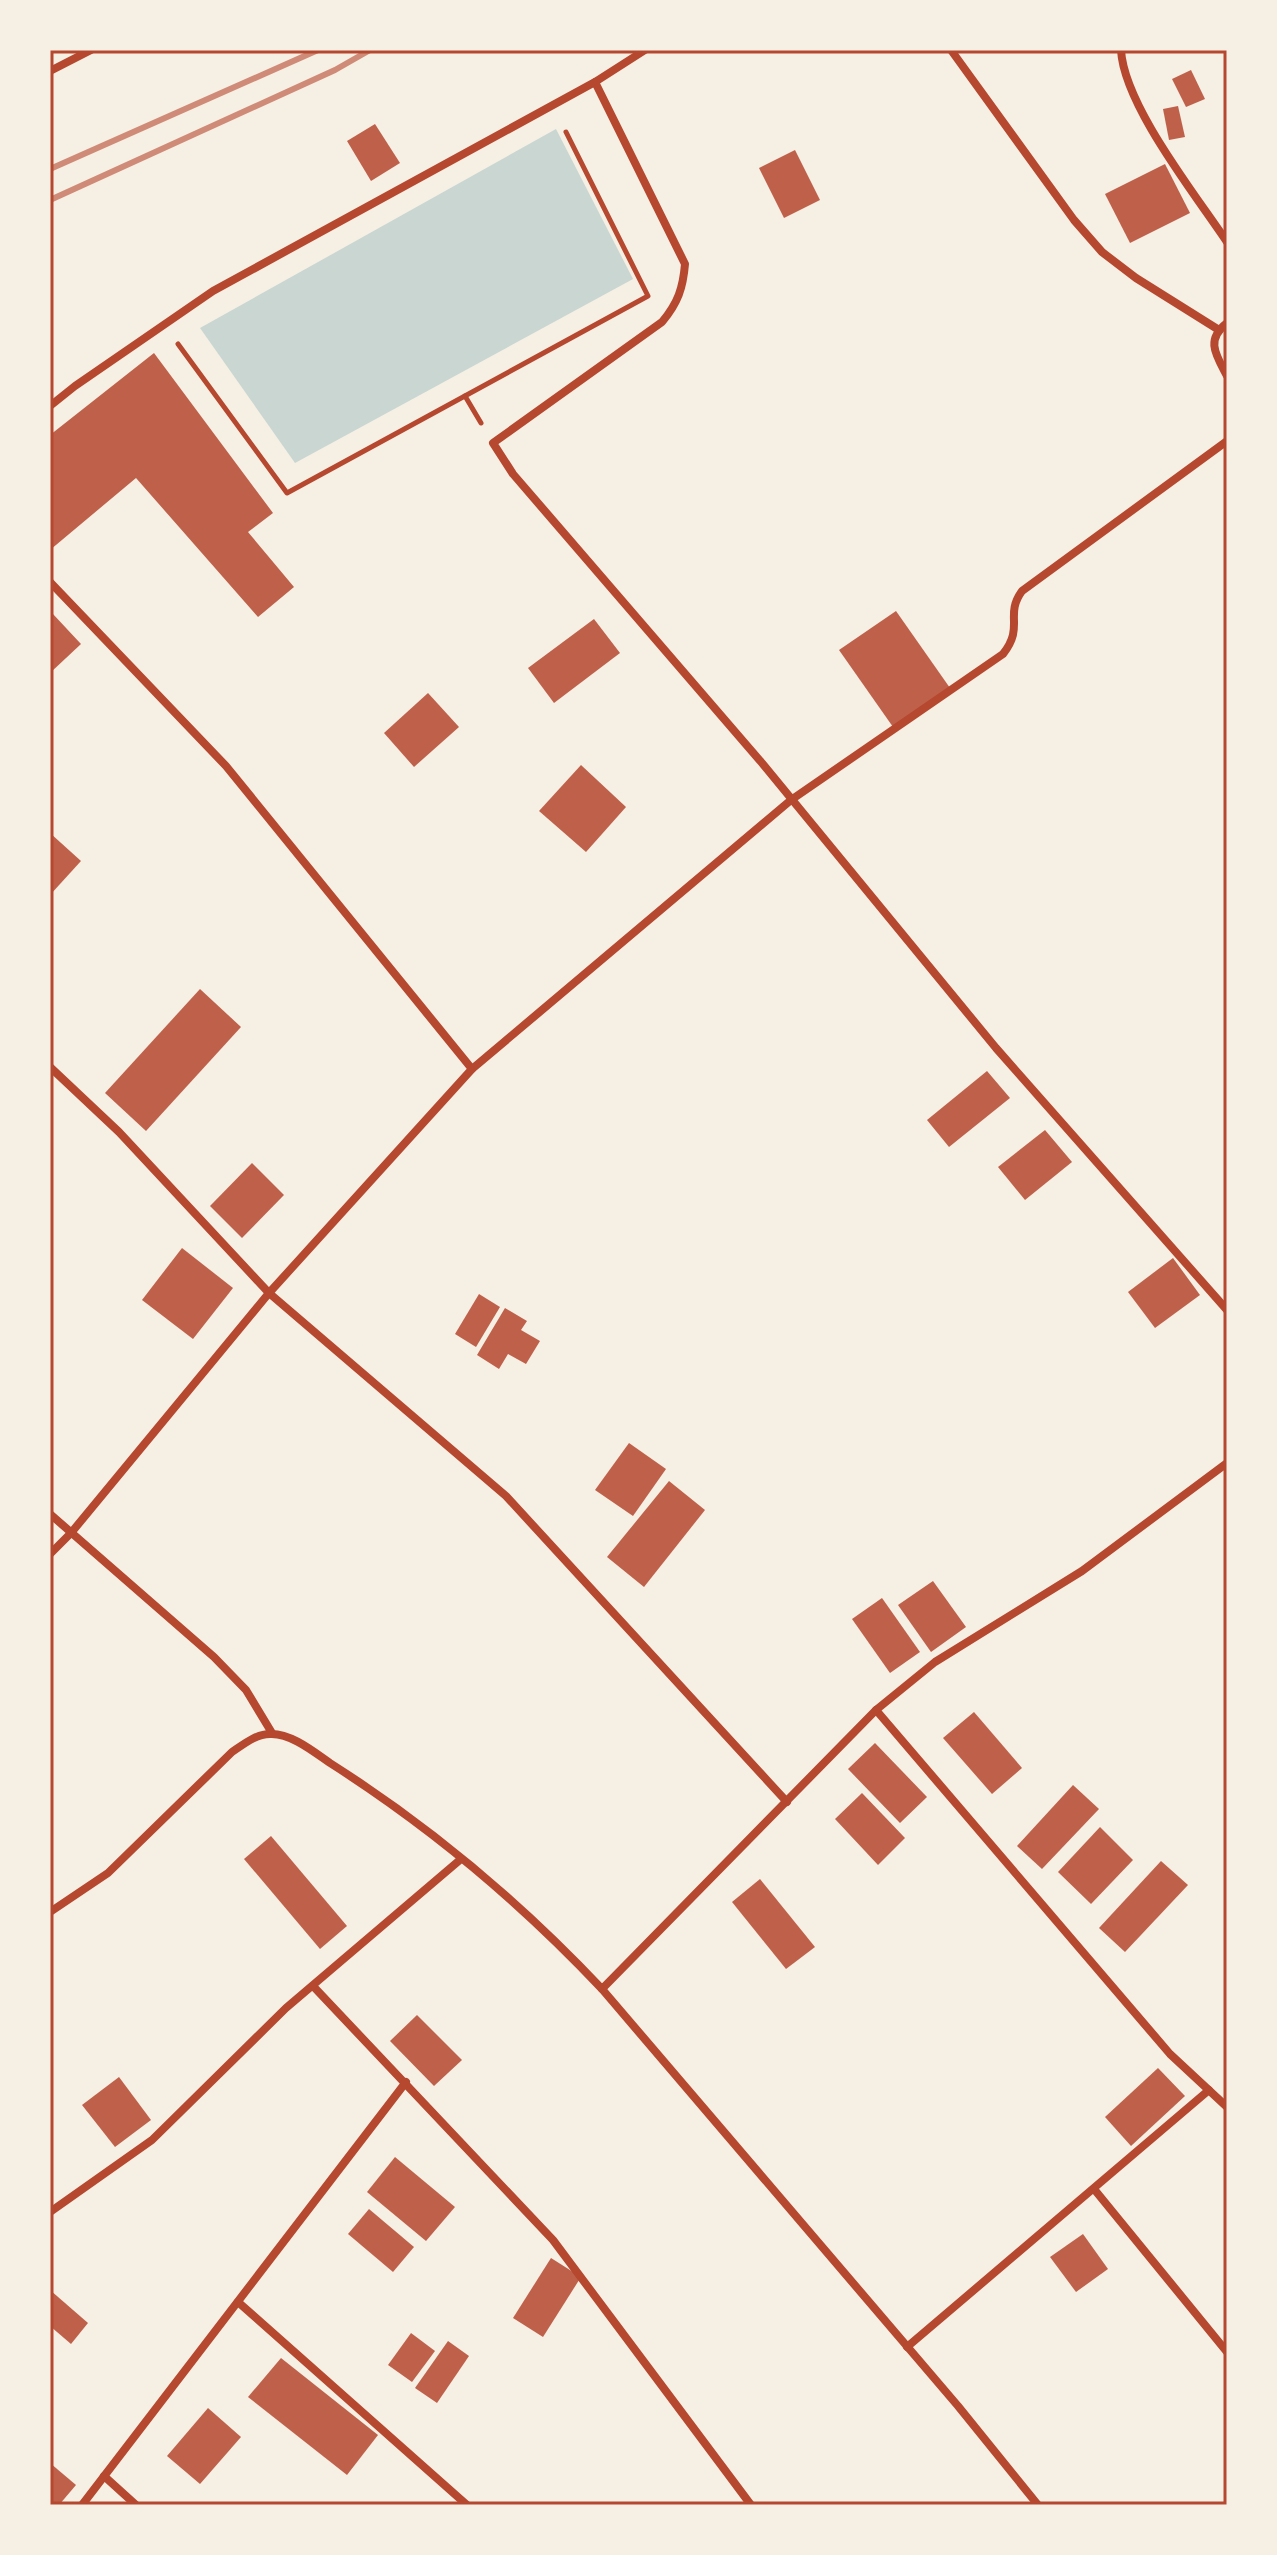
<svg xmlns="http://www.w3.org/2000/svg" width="1277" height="2555" font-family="Cabin,sans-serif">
  <rect width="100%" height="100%" fill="#f6efe4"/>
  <!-- water -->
  <polygon fill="#c9d6d2" points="556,129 633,279 295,463 200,328"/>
  <!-- building -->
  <g fill="#bf614a">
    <polygon points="1191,70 1205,99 1186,107 1172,79"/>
    <polygon points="1178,106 1185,137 1169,140 1163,109"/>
    <polygon points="375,124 400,163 371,181 347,141"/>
    <polygon points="795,150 820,200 784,218 759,168"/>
    <polygon points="1165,164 1190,213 1130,243 1105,194"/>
    <polygon points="154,353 273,513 248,532 294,587 258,617 136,478 50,550 50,435"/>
    <polygon points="896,611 950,688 893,727 839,650"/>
    <polygon points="52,613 81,644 50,673 50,615"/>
    <polygon points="594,619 620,653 554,703 528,668"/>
    <polygon points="428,693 459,727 414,767 384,733"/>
    <polygon points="581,765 626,807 586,852 539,811"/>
    <polygon points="50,833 81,861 50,895"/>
    <polygon points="200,989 241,1027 146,1131 105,1093"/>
    <polygon points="987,1071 1010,1098 949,1147 927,1120"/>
    <polygon points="1045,1130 1072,1162 1025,1200 998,1167"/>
    <polygon points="252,1163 284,1195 242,1238 210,1206"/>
    <polygon points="182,1248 233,1288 193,1339 142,1300"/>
    <polygon points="1173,1258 1200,1295 1155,1328 1128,1292"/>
    <polygon points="479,1294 500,1307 476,1347 455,1334"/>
    <polygon points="505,1308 527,1321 521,1330 540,1341 526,1364 508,1354 499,1369 477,1355"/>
    <polygon points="629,1443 666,1469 633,1516 595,1490"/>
    <polygon points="669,1481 705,1510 644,1587 607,1557"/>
    <polygon points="933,1581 966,1627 931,1652 898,1605"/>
    <polygon points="882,1598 920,1652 890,1673 852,1619"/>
    <polygon points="974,1712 1022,1768 992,1794 943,1738"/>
    <polygon points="875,1743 927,1797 900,1823 848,1769"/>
    <polygon points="1073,1785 1099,1809 1042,1869 1017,1846"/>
    <polygon points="862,1793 905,1838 878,1865 835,1819"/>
    <polygon points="1100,1827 1133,1860 1091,1904 1058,1872"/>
    <polygon points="271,1836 347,1926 320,1949 244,1859"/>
    <polygon points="1161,1861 1188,1885 1125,1952 1099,1928"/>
    <polygon points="760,1879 815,1947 786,1969 732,1902"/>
    <polygon points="417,2015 462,2060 434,2086 390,2041"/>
    <polygon points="1158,2068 1185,2096 1131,2146 1105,2117"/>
    <polygon points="119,2077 151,2120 115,2147 82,2105"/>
    <polygon points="395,2157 455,2207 426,2241 367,2192"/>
    <polygon points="369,2209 414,2247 393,2272 348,2234"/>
    <polygon points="1083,2234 1108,2269 1076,2292 1050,2257"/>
    <polygon points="551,2258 581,2277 543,2337 513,2318"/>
    <polygon points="50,2290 88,2323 71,2344 50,2326"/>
    <polygon points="411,2333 435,2351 412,2382 388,2365"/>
    <polygon points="448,2341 469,2356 437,2403 415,2388"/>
    <polygon points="281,2358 378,2435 347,2475 248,2397"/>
    <polygon points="208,2408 241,2437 200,2484 167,2456"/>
    <polygon points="50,2463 76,2485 59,2505 50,2505"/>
  </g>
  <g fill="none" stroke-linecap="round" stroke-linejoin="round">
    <!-- path -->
    <g stroke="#b5482f" stroke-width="5">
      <polyline points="178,344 287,493 648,296 566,132"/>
      <polyline points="465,396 481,423"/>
    </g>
    <!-- minor -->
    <g stroke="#b5482f" stroke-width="8">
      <polyline points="951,50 1074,220 1102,252 1136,278 1219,330"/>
      <path d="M 1121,50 C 1124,105 1195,194 1227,242"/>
      <polyline points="50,71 91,50"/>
      <polyline points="595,82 645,50"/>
      <path d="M 1227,323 C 1205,340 1216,355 1227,376"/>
      <path d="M 50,406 L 75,386 L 213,291 L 595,82 L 685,264 C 683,288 678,303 662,322 L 493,443 L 513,474 L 762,763 L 996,1048 L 1227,1310"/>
      <polyline points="50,582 226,766 472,1069"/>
      <polyline points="50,1067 119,1132 269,1293 506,1496 787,1802"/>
      <polyline points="50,1514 214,1657 246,1690 272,1733"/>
      <path d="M 50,1554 L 71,1533 L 269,1293 L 472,1069 L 791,800 L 1003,654 C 1025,626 1004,616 1022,591 L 1227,441"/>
      <polyline points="876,1710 1170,2054 1227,2107"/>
      <path d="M 50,1912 L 108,1873 L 232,1752 C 244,1744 256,1734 270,1734 C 291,1733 314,1752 330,1763 C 429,1826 521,1903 602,1989 L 876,1710 L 935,1662 L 1082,1571 L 1227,1463"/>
      <polyline points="313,1986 553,2240 751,2505"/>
      <polyline points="602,1989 958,2406 1038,2505"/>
      <polyline points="1094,2189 1227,2352"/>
      <polyline points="50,2212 152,2140 286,2008 461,1859"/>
      <polyline points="238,2302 467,2505"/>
      <polyline points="907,2347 1209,2090"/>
      <polyline points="104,2476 136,2505"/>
      <polyline points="82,2505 406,2082"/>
    </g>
    <!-- rail -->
    <g stroke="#cf8b77" stroke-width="6">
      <polyline points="50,169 318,50"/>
      <polyline points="50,200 335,70 370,50"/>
    </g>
  </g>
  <!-- border -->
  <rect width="1277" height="2555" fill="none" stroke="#f6efe4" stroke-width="104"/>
  <rect x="52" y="52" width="1173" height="2451" fill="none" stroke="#b5482f" stroke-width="3"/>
</svg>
